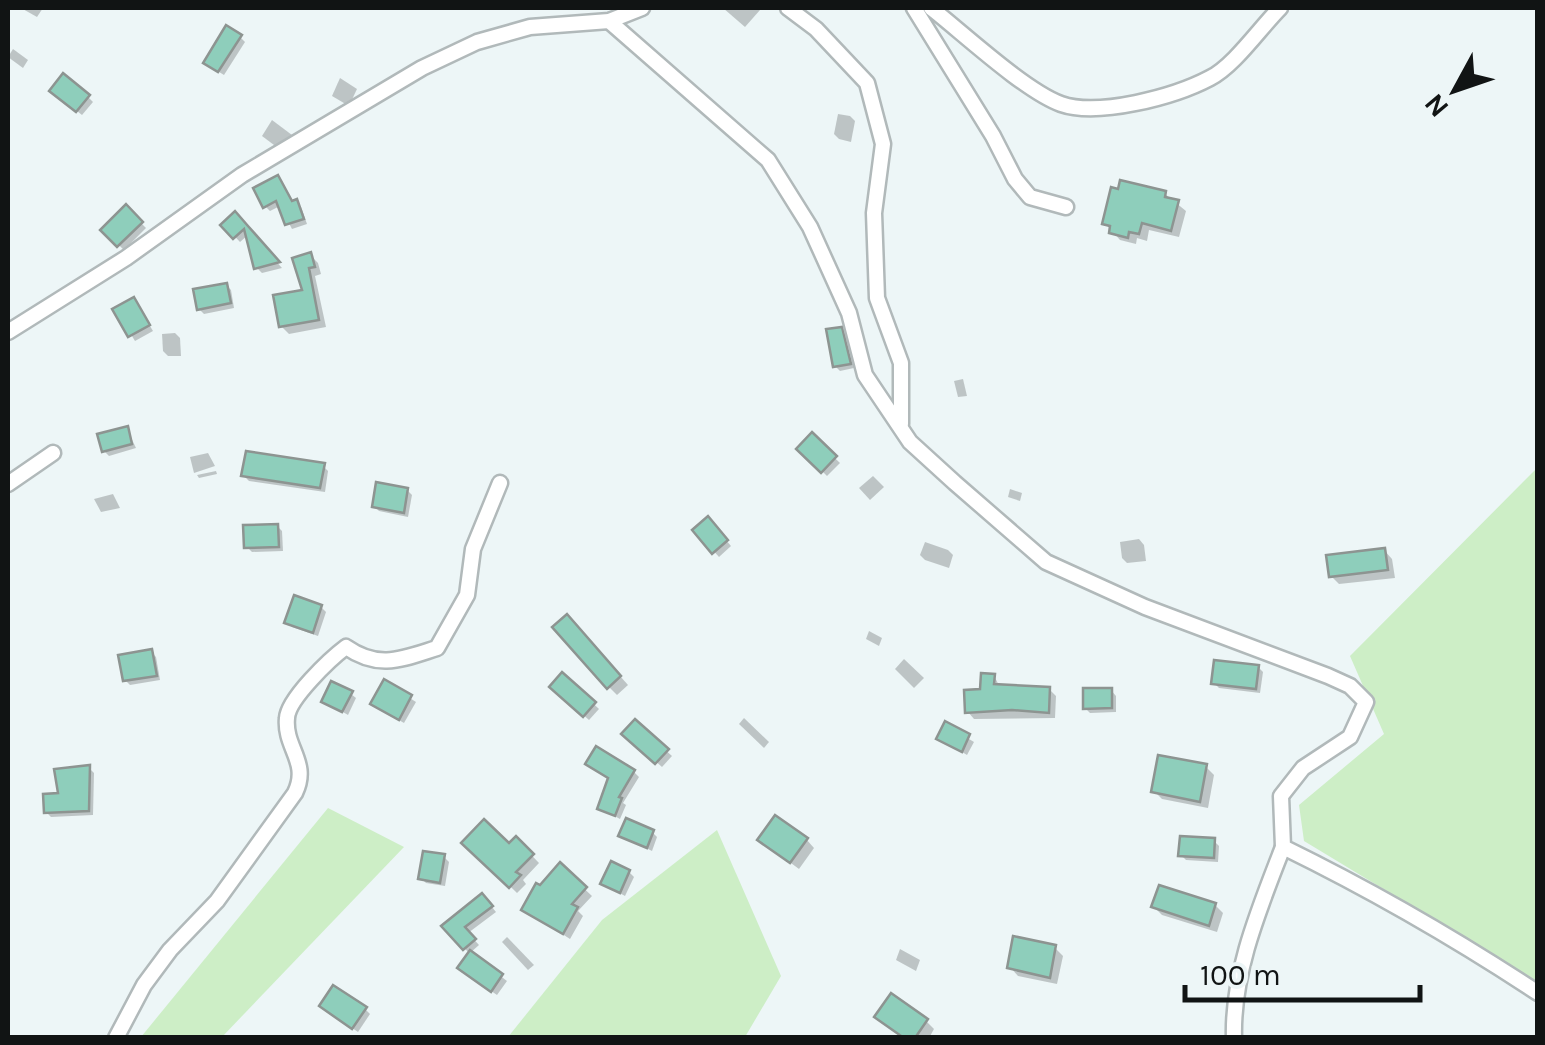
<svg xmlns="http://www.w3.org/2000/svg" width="1545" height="1045" font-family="Karla,sans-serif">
  <rect width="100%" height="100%" fill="#edf6f7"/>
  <!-- green -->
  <g fill="#cdeec6">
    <polygon points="1537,468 1537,982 1304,841 1299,805 1384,734 1350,656"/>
    <polygon points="328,808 404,847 222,1037 141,1037"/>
    <polygon points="717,830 781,976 745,1037 508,1037 602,920"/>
  </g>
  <!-- shadow -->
  <g fill="#0003">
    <polygon points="21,8 43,8 37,17"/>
    <polygon points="723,8 757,8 760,10 745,27"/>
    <polygon points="240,37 245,42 224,75 211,67"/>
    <polygon points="13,49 28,60 23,68 8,57"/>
    <polygon points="340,78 357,89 349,106 332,96"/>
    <polygon points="57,95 88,97 93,102 82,115"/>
    <polygon points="838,114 850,116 855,121 851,142 839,139 834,134"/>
    <polygon points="272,120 292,135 278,148 262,136"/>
    <polygon points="278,178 293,203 301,207 307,224 292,229 280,206 270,211 265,206"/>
    <polygon points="1165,194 1186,211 1179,237 1149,230 1147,241 1137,238 1136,244 1120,240 1105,223"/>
    <polygon points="126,208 146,228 124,250 103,230"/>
    <polygon points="235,215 282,268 262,273 257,268 248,235 240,242 224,225"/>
    <polygon points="310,255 318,263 321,274 315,276 326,327 289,334 281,326 305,292"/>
    <polygon points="226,285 231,290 234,308 204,314 199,309"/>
    <polygon points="134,300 153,331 135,341 116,310"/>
    <polygon points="841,329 846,334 854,368 840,371 835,366"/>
    <polygon points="175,333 180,338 181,356 168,356 163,351 162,334"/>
    <polygon points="963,379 967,396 958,397 954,381"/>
    <polygon points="127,429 136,448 109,456 104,451"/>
    <polygon points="812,436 840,463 827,476 800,449"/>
    <polygon points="208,453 215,466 194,473 190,457"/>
    <polygon points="323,466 328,471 325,492 249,481 244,476"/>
    <polygon points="216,471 217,474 199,478 197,475"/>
    <polygon points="873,476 884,487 870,500 859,488"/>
    <polygon points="1010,489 1022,493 1020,501 1008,497"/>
    <polygon points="407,490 412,495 408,517 379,511 374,506"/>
    <polygon points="113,494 120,508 101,512 94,499"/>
    <polygon points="708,519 731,546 719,557 695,530"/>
    <polygon points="277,526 282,531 283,551 252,552 247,547"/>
    <polygon points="1139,539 1144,545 1146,561 1127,563 1122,558 1120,542"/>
    <polygon points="925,542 948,550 953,555 949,568 925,560 920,555"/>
    <polygon points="1384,550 1392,559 1395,578 1339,584 1331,576"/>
    <polygon points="321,607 326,612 318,636 292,627 287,622"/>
    <polygon points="575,625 628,685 617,695 609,687"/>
    <polygon points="869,631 882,638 879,646 866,639"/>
    <polygon points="151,652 156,657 160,680 130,685 125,680"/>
    <polygon points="904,659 924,678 914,688 895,669"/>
    <polygon points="1258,667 1263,672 1260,693 1219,688 1214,683"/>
    <polygon points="563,675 599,709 589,720 552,687"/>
    <polygon points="994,676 1000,687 1049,689 1056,696 1055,718 974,719 968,712"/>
    <polygon points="385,682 416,702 404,723 378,708"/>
    <polygon points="1111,690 1116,696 1116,712 1090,713 1085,708"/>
    <polygon points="351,694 356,698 348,715 324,701"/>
    <polygon points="744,718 769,742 764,748 739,724"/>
    <polygon points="635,723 672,756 662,767 625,734"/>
    <polygon points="946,725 974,742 967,755 939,738"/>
    <polygon points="588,764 634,772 639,777 623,803 626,805 620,819 600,808 610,779"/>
    <polygon points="1206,767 1214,775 1208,808 1162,799 1154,791"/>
    <polygon points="89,768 94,773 93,815 51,817 46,812"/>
    <polygon points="652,832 657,837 652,851 621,835"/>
    <polygon points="516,839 539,863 523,880 526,884 517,893 465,843 509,846"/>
    <polygon points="806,839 814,848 799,869 760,840"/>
    <polygon points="1214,841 1219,846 1218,862 1186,860 1181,855"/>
    <polygon points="444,857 449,862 445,886 426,883 421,878"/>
    <polygon points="560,866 592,896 578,911 583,916 570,939 524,909"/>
    <polygon points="629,872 634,877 625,896 603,884"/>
    <polygon points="487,901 496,912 468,933 479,945 470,953 507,981 497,995 465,973 470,954 444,927"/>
    <polygon points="1215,905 1223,913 1217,932 1162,915 1154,907"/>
    <polygon points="507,937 534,965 528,970 502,942"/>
    <polygon points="1055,948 1063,956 1057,984 1018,976 1010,967"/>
    <polygon points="900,949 920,960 916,971 896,960"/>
    <polygon points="365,1009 370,1014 358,1032 327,1011"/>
    <polygon points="877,1017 926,1021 934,1029 929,1038 904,1038"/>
  </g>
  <!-- building -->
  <g fill="#8ecebb" stroke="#8d9491" stroke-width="2.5">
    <polygon points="226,25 242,35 218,72 203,63"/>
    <polygon points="63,73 90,95 76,112 49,91"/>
    <polygon points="278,175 292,201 297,199 304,219 285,225 276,201 263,208 253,188"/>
    <polygon points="1120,180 1166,191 1165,197 1179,200 1171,231 1142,223 1139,234 1129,232 1128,238 1109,233 1110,226 1102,224 1111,187 1118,189"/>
    <polygon points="126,204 143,222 117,247 100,230"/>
    <polygon points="235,211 248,226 280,262 254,269 244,229 233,239 220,225"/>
    <polygon points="311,252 315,267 309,268 319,320 279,327 273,295 302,290 292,258"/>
    <polygon points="227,283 231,303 197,310 193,289"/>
    <polygon points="134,297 150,325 128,337 112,309"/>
    <polygon points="842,327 851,364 833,367 826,329"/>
    <polygon points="128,426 132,444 102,452 97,434"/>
    <polygon points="812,432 837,456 821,473 796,449"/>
    <polygon points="246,451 325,463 320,488 241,476"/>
    <polygon points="376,482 408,488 404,513 372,507"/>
    <polygon points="708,516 728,540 712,554 692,530"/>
    <polygon points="278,524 279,547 244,548 243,525"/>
    <polygon points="1385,548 1388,570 1329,577 1326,555"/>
    <polygon points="294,595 322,605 313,633 284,623"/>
    <polygon points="567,614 621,676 607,689 552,627"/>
    <polygon points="152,649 157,676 123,681 118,655"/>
    <polygon points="1214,660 1259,665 1256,689 1211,684"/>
    <polygon points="562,672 596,702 583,717 549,687"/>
    <polygon points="981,673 995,674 994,684 1050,687 1049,713 1012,710 965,713 964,690 980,689"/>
    <polygon points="384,679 412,695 399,720 370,704"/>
    <polygon points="331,681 353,691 342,712 321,702"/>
    <polygon points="1083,688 1112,688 1112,708 1083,709"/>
    <polygon points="635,719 669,749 655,764 621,734"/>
    <polygon points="945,721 970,734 962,752 936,739"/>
    <polygon points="596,746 635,770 619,797 622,798 615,816 597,809 608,778 585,764"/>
    <polygon points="1158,755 1207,764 1200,802 1151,792"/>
    <polygon points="90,765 89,811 44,813 43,794 58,793 54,769"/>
    <polygon points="775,815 808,838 790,863 757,840"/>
    <polygon points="626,818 654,830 647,848 618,836"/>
    <polygon points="484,819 509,843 516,836 534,854 516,872 521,875 509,888 461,843"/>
    <polygon points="1180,836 1215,838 1214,858 1178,856"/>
    <polygon points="423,851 445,854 440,883 418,879"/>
    <polygon points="611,861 630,870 620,893 600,884"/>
    <polygon points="560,862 587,887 572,904 578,907 563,934 521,910 536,883 540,885"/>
    <polygon points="1159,885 1216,903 1209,926 1151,907"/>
    <polygon points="482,893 493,906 465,927 476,939 463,950 441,926"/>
    <polygon points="1013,936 1056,945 1050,978 1007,968"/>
    <polygon points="470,950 503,974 491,992 457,968"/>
    <polygon points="333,985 367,1007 352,1029 319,1006"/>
    <polygon points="891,993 928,1019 915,1038 904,1038 874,1017"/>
  </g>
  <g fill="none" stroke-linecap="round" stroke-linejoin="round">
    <defs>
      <g id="street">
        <polyline points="788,8 816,29 867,83 883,144 874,213 877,298 901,363 901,424"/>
        <polyline points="914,8 993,136 1015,179 1030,197 1066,207"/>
        <path d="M 931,8 C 963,33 1025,91 1061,104 C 1098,117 1174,97 1210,78 C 1234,66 1260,28 1280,8"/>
        <path d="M 609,21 L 768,160 L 810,227 L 849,313 L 865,375 L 910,442 L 955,483 L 1046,562 L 1145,607 L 1328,676 L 1350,686 L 1366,702 L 1350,737 L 1303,768 L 1281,796 L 1283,847 C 1371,890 1456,939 1538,993"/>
        <polyline points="8,332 126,258 242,175 422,68 477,42 530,27 609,21 642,8"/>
        <polyline points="8,484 53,453"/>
        <path d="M 116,1038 L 144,985 L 170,950 L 217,901 L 295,793 C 310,762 284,748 287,718 C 288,699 330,659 346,647 C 379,670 402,659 437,648 L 467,595 L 473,549 L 500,483"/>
        <path d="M 1234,1038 C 1232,972 1260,907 1283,847"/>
      </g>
    </defs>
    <!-- street casing -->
    <use href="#street" stroke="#b1b9ba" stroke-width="19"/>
    <!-- street -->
    <use href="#street" stroke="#fff" stroke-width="14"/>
  </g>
  <!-- border -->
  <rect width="1545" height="1045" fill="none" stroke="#111414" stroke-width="20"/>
  <!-- north arrow -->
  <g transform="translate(1455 90) rotate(230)" stroke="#edf6f7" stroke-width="8" paint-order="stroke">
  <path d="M0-8L18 38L0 25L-18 38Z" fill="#111414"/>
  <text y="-15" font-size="28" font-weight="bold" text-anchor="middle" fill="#111414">N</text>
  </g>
  <!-- scale -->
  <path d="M1185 985v15h235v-15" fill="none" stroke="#111414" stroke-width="5"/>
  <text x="1200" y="985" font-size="30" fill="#111414" stroke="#edf6f7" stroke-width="8" paint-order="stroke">100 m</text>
</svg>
